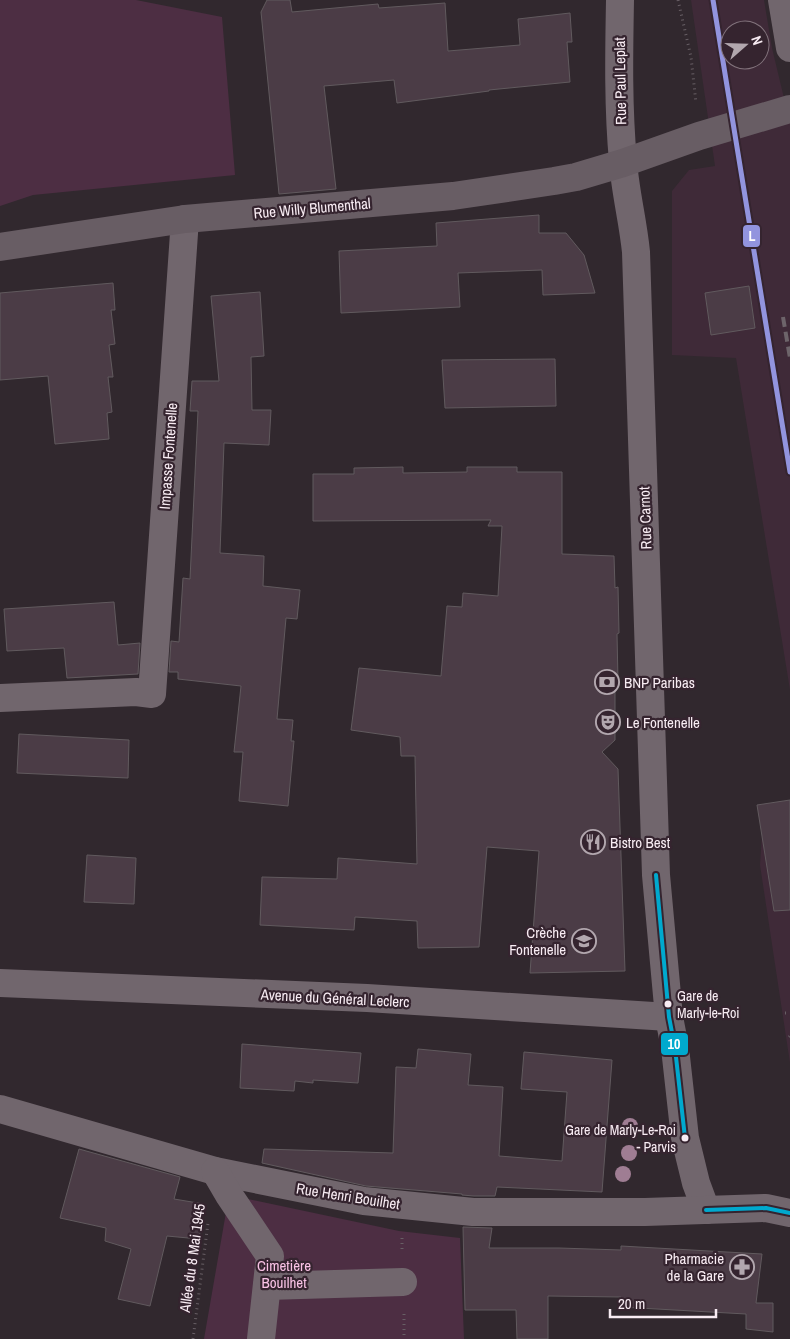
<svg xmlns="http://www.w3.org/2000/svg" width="790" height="1339" font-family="'Archivo Narrow',sans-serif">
  <rect width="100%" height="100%" fill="#31282e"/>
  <!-- built -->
  <g fill="#3f2a38" fill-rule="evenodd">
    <path d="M 691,0 L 764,0 L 772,48 L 790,123 L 790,690 L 736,358 L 672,355 L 672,191 L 689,170 L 715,166 ZM 730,30 L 760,30 L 760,60 L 730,60 Z"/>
    <polygon points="790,800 790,1063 760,865 762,834 757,805"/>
  </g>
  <!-- green -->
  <g fill="#4d2e43">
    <polygon points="0,0 136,0 222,17 235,175 33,195 0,206"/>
    <polygon points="229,1195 399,1231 460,1238 464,1339 204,1339"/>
  </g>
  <!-- building -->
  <g fill="#4b3c46" stroke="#615a5e">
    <polygon points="267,0 290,0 292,12 378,4 379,8 445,3 448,51 520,45 518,19 570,13 572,42 567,42 570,82 489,90 489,91 397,103 394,80 324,86 336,189 279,194 261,12"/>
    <polygon points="539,215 539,233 566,233 584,255 595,293 543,295 542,270 458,273 460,307 341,313 339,251 437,246 436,223"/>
    <polygon points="113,283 115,310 111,310 115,344 109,345 113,377 108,377 112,412 107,413 109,439 55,444 48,376 0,380 0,293"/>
    <polygon points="749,286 755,328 711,335 705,293"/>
    <polygon points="260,292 264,356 251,357 252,410 271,410 269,445 224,443 220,553 264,556 263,586 300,590 297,619 286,618 277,719 293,720 291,741 294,741 288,806 239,801 243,752 234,752 241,686 178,679 178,672 169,672 171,641 179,642 183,578 190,579 198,411 190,411 192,381 219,381 211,296"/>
    <polygon points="555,359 556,406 445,408 442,360"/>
    <polygon points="403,467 403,473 467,472 467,467 517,467 517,472 562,472 562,554 614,556 615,588 618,587 619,633 617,634 618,681 615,683 615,740 602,752 618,769 625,971 530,973 539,851 487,847 479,947 418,948 417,921 355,917 354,930 260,925 262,877 337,879 338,858 417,864 415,756 401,756 400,737 351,730 359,668 441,676 447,606 462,607 463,593 498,596 502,526 488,526 491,520 313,521 313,474 354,474 354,468"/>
    <polygon points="114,602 118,645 140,643 138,674 67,678 64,648 7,651 4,609"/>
    <polygon points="19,734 129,740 128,778 17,773"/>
    <polygon points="790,800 790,910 774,911 757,805"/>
    <polygon points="87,855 136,858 134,904 84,902"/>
    <polygon points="242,1044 361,1053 358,1083 313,1080 313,1083 295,1081 294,1091 240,1088"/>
    <polygon points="418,1049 471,1054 468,1085 503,1087 499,1156 562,1161 567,1092 521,1089 524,1052 612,1060 602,1192 497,1187 495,1196 474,1196 462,1195 462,1194 366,1186 262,1163 264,1149 393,1153 396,1067 416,1068"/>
    <polygon points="79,1149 180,1177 174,1199 204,1204 199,1239 167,1236 150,1306 118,1299 131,1249 105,1241 106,1228 60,1218"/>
    <polygon points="463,1227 492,1228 489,1248 559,1248 621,1250 621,1246 762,1254 756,1303 773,1303 773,1332 746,1329 746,1314 621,1307 621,1297 548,1296 548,1339 517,1339 516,1310 465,1310"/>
  </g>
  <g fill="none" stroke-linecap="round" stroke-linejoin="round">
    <!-- path -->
    <g stroke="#685f65" stroke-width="3" stroke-dasharray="1 4" stroke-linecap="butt">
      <polyline points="678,0 691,57 696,103"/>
      <polyline points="785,1013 786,1013"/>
      <polyline points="789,1037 790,1036"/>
      <polyline points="402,1238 402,1250"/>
      <polyline points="404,1314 404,1339"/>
      <polyline points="193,1339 208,1223"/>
    </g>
    <!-- minor -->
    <g stroke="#71666d" stroke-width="28">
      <path d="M 620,0 C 619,54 618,107 623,161 C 625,191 633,221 636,252 L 656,875 L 669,1017 L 675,1048 L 685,1138 L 696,1183 L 706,1210"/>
      <polyline points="782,0 790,48"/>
      <polyline points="0,698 136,692 152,694 185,219"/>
      <polyline points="0,983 367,998 669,1017"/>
      <polyline points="0,1109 215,1171 364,1201 473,1212 645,1212 766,1208 790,1213"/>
      <polyline points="215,1171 229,1195 270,1256 261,1339"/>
      <polyline points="267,1286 403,1282"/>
    </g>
    <!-- major -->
    <polyline stroke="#685d64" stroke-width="28" points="0,247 185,219 453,196 554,181 576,177 623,163 699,136 790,109"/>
    <!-- rail -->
    <polyline stroke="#6d646a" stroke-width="4" stroke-dasharray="10 5" stroke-linecap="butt" points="783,317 790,358"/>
    <defs>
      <g id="bus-1">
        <polyline points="656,875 669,1017 675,1048 685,1138"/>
        <polyline points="706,1210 766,1208 790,1213"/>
      </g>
    </defs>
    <!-- bus-1 casing -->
    <use href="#bus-1" stroke="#35242f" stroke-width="8"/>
    <!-- bus-1 -->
    <use href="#bus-1" stroke="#00a9ce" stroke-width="4"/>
    <defs>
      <polyline id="rail-1" points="713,0 790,472"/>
    </defs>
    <!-- rail-1 casing -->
    <use href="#rail-1" stroke="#35242f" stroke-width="9"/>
    <!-- rail-1 -->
    <use href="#rail-1" stroke="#9294de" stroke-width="5"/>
  </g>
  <!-- trees -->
  <g fill="#9f7d93">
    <circle cx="630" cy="1126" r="8"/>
    <circle cx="629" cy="1153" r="8"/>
    <circle cx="623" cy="1174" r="8"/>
  </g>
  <!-- icons -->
  <defs>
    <symbol id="bank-ring" viewBox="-11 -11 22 22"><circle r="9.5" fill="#35242f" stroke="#b2a7ae" stroke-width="1.5"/><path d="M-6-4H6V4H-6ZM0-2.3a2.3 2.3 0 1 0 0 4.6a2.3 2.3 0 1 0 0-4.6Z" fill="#b2a7ae"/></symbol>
    <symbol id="theatre-ring" viewBox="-11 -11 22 22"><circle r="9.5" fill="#35242f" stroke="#b2a7ae" stroke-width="1.5"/><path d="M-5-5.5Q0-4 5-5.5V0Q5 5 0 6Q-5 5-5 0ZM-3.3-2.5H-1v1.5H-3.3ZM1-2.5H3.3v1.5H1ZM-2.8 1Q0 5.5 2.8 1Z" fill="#b2a7ae"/></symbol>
    <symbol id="restaurant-ring" viewBox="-11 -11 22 22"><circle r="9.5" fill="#35242f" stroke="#b2a7ae" stroke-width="1.5"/><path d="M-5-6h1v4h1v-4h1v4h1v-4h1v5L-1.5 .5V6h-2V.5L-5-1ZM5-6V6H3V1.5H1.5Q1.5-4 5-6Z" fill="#b2a7ae"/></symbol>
    <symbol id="school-ring" viewBox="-11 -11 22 22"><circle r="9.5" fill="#35242f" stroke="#b2a7ae" stroke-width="1.5"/><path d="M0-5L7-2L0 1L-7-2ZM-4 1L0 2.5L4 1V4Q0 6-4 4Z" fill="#b2a7ae"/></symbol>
    <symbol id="pharmacy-ring" viewBox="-11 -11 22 22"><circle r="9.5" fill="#35242f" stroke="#b2a7ae" stroke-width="1.5"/><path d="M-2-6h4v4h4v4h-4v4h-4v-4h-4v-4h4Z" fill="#b2a7ae"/></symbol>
  </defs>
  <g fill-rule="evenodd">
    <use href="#bank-ring" x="593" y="668" width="28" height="28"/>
    <use href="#theatre-ring" x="594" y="708" width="28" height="28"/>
    <use href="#restaurant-ring" x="579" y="828" width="28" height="28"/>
    <use href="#school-ring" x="570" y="927" width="28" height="28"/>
    <use href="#pharmacy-ring" x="728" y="1253" width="28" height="28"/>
  </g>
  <!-- markers -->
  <g fill="#f8ecf3" stroke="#35242f" stroke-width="2">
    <circle cx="668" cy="1004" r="4.5"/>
    <circle cx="685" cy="1138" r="4.5"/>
  </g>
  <g text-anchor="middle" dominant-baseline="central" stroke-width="4.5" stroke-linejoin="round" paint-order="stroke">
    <!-- bus labels -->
    <g font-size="14" fill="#f8ecf3" stroke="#35242f" text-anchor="start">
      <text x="677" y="996">Gare de<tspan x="677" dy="17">Marly-le-Roi</tspan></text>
      <text x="676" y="1130" text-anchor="end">Gare de Marly-Le-Roi<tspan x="676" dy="17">- Parvis</tspan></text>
    </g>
    <!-- street labels -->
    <g font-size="15" fill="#f8ecf3" stroke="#35242f">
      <text transform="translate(620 81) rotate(-91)">Rue Paul Leplat</text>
      <text transform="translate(312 208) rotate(-5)">Rue Willy Blumenthal</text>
      <text transform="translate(168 456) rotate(-86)">Impasse Fontenelle</text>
      <text transform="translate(645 518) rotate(-92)">Rue Carnot</text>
      <text transform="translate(335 998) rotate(3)">Avenue du Général Leclerc</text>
      <text transform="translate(348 1196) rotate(9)">Rue Henri Bouilhet</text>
      <text transform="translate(192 1258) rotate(-82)">Allée du 8 Mai 1945</text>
    </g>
    <!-- poi labels -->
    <g font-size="15" fill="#f8ecf3" stroke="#35242f" text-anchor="start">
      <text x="624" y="682">BNP Paribas</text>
      <text x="626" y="722">Le Fontenelle</text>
      <text x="610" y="842">Bistro Best</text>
      <text x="566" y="932" text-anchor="end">Crèche<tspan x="566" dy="17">Fontenelle</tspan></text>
      <text x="724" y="1258" text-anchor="end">Pharmacie<tspan x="724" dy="17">de la Gare</tspan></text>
    </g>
    <!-- park labels -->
    <g font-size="15" fill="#f9c2e5" stroke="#35242f">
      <text x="284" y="1265">Cimetière<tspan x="284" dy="17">Bouilhet</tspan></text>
    </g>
  </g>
  <g stroke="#35242f" stroke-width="2">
    <rect x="742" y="224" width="19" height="24" rx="5" fill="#9294de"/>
    <rect x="660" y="1032" width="29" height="24" rx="5" fill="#00a9ce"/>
  </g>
  <g font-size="14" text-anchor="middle" font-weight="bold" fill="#fff">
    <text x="752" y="241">L</text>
    <text x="674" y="1049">10</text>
  </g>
  <!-- north arrow -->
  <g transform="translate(745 45) rotate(70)"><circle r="24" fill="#35242f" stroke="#83747d"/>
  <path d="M0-4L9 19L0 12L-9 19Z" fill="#b2a7ae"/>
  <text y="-8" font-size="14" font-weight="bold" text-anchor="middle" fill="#f8ecf3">N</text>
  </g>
  <!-- scale -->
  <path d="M610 1309v8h106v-8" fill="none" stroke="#f8ecf3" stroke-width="2.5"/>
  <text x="618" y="1309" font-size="15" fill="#f8ecf3" stroke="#35242f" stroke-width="4" paint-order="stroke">20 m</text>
</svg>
